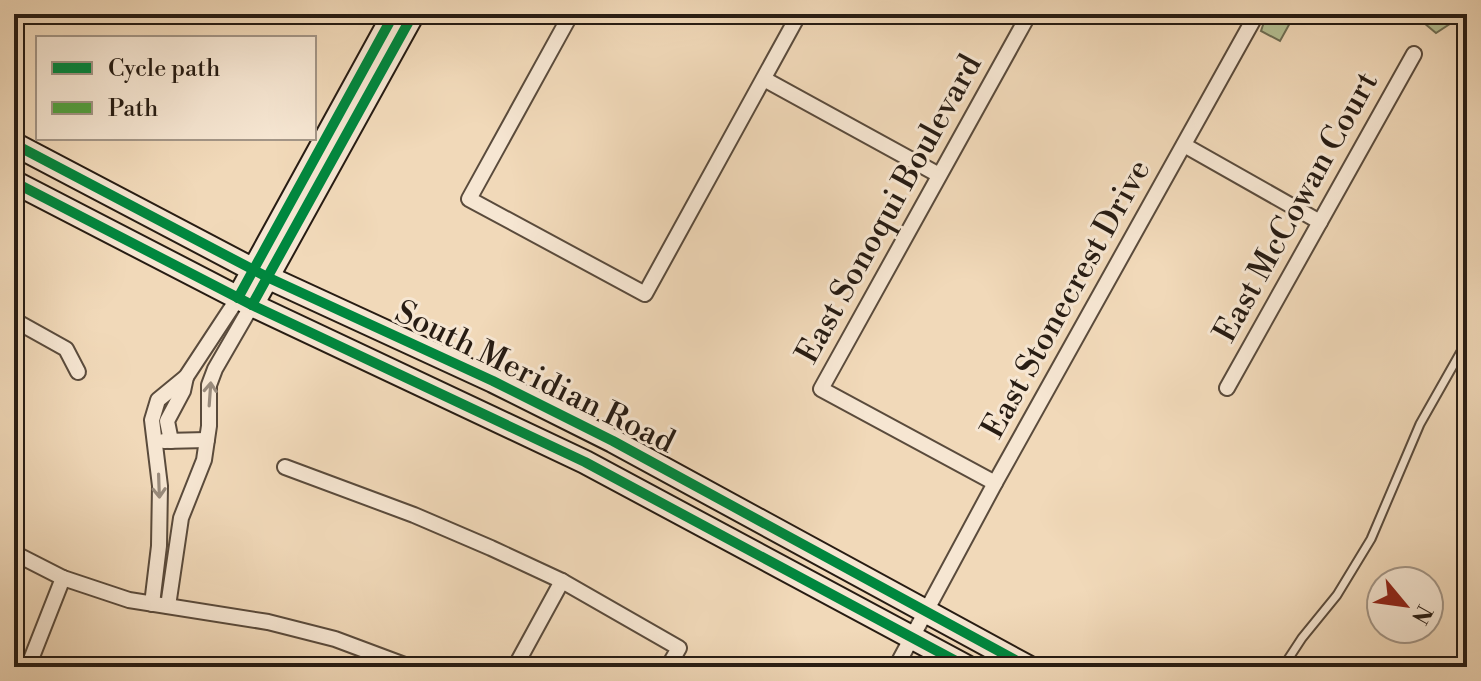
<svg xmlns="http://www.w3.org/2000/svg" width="1481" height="681" font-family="'Libre Bodoni',serif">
  <rect width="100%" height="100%" fill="#f1d9b9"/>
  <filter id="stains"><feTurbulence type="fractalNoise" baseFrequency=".0025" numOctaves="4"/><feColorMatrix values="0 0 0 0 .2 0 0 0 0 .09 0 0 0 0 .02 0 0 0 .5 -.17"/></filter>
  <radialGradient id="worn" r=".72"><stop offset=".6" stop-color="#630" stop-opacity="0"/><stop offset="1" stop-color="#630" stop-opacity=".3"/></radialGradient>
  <!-- green -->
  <g fill="#b4c094" stroke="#6e6e54" stroke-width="2">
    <polygon points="1264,14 1295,14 1280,41 1261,31 1265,19"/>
    <polygon points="1415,14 1465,14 1436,33 1424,23 1415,22"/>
  </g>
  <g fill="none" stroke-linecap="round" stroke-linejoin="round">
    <defs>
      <polyline id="lane" points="1283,667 1302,638 1337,595 1371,539 1420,424 1467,341"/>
      <g id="street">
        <polyline points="571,14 469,199 645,294 799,14"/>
        <polyline points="764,79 939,175"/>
        <polyline points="1184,145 1320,222"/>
        <polyline points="14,320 66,349 78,372"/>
        <polyline points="1227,388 1414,54"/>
        <polyline points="164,441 207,440"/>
        <polyline points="171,441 167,421 183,391 186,377"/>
        <polyline points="285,467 414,515 491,548 562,581 679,648 668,667"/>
        <polyline points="995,483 821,389 1029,14"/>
        <polyline points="14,553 63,578 129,600 268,622 335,639 410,667"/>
        <polyline points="152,604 159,546 160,486 152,420 158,400 186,377 238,298"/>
        <polyline points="168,606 181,518 204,460 209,426 209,385 215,369 252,305"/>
        <polyline points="28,667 63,578"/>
        <polyline points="515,667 562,581"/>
        <polyline points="896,667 995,483 1256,15 1254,14"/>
      </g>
      <g id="secondary">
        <polyline points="14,144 267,277 493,381 613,441 1028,667"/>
        <polyline points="14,182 252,305 585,462 967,667"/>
        <polyline points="238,298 394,14"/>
        <polyline points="252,305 413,14"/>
      </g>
    </defs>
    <!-- lane casing -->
    <use href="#lane" stroke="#5a4b3c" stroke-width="11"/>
    <!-- street casing -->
    <use href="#street" stroke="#5a4b3c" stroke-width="18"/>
    <!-- secondary casing -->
    <use href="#secondary" stroke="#271c13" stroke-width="26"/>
    <!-- lane -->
    <use href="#lane" stroke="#f6e6d2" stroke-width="7"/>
    <!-- street -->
    <use href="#street" stroke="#f6e6d2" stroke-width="14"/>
    <!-- secondary -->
    <use href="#secondary" stroke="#f6e6d2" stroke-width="22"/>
    <!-- quiet -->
    <polyline stroke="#51a13f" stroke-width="8" stroke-dasharray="16 8" stroke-linecap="butt" points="1256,15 1257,14"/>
    <defs>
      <g id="cycleway">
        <polyline points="14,144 267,277 493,381 613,441 1028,667"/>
        <polyline points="14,182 252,305 585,462 967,667"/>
        <polyline points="238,298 394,14"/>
        <polyline points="252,305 413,14"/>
      </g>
    </defs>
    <!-- cycleway casing -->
    <use href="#cycleway" stroke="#f6e6d2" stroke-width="15"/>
    <!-- cycleway -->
    <use href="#cycleway" stroke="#00873e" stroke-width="10"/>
  </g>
  <!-- one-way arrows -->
  <defs><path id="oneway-shaft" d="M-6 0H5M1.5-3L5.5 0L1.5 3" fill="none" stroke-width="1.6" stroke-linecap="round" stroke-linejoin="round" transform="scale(2)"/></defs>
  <g stroke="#998b7c">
    <use href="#oneway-shaft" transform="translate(210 394) rotate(-86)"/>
    <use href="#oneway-shaft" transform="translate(159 486) rotate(88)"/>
  </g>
  <g text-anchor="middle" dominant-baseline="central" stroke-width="6" stroke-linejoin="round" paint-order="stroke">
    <!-- street labels -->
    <g font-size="32" fill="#271c13" stroke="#f6e6d2">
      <text transform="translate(1296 207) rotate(-61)">East McCowan Court</text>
      <text transform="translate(889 209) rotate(-61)">East Sonoqui Boulevard</text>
      <text transform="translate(1066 299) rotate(-61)">East Stonecrest Drive</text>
      <text transform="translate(535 377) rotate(26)">South Meridian Road</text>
    </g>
  </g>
  <!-- margin -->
  <rect width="1481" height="681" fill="none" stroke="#f1d9b9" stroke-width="48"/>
  <rect x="16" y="16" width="1449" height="649" fill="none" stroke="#271c13" stroke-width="4"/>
  <rect x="24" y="24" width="1433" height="633" fill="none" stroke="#271c13" stroke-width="2"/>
  <!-- legend -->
  <rect x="36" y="36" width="280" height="104" fill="#f6e6d2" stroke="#a39586" stroke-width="2"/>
  <rect x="52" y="62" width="40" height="12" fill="#00873e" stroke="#a39586" stroke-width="2"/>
  <text x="108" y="76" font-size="24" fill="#271c13">Cycle path</text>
  <rect x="52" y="102" width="40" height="12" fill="#51a13f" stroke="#a39586" stroke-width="2"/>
  <text x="108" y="116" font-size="24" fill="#271c13">Path</text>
  <!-- north arrow -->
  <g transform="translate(1405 605) rotate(119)"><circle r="38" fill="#f6e6d2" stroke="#a39586" stroke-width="2"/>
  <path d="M0-6L14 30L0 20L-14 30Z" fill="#8f2418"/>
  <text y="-12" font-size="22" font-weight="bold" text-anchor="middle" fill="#271c13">N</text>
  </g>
  <rect width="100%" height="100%" filter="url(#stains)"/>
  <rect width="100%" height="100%" fill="url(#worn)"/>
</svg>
